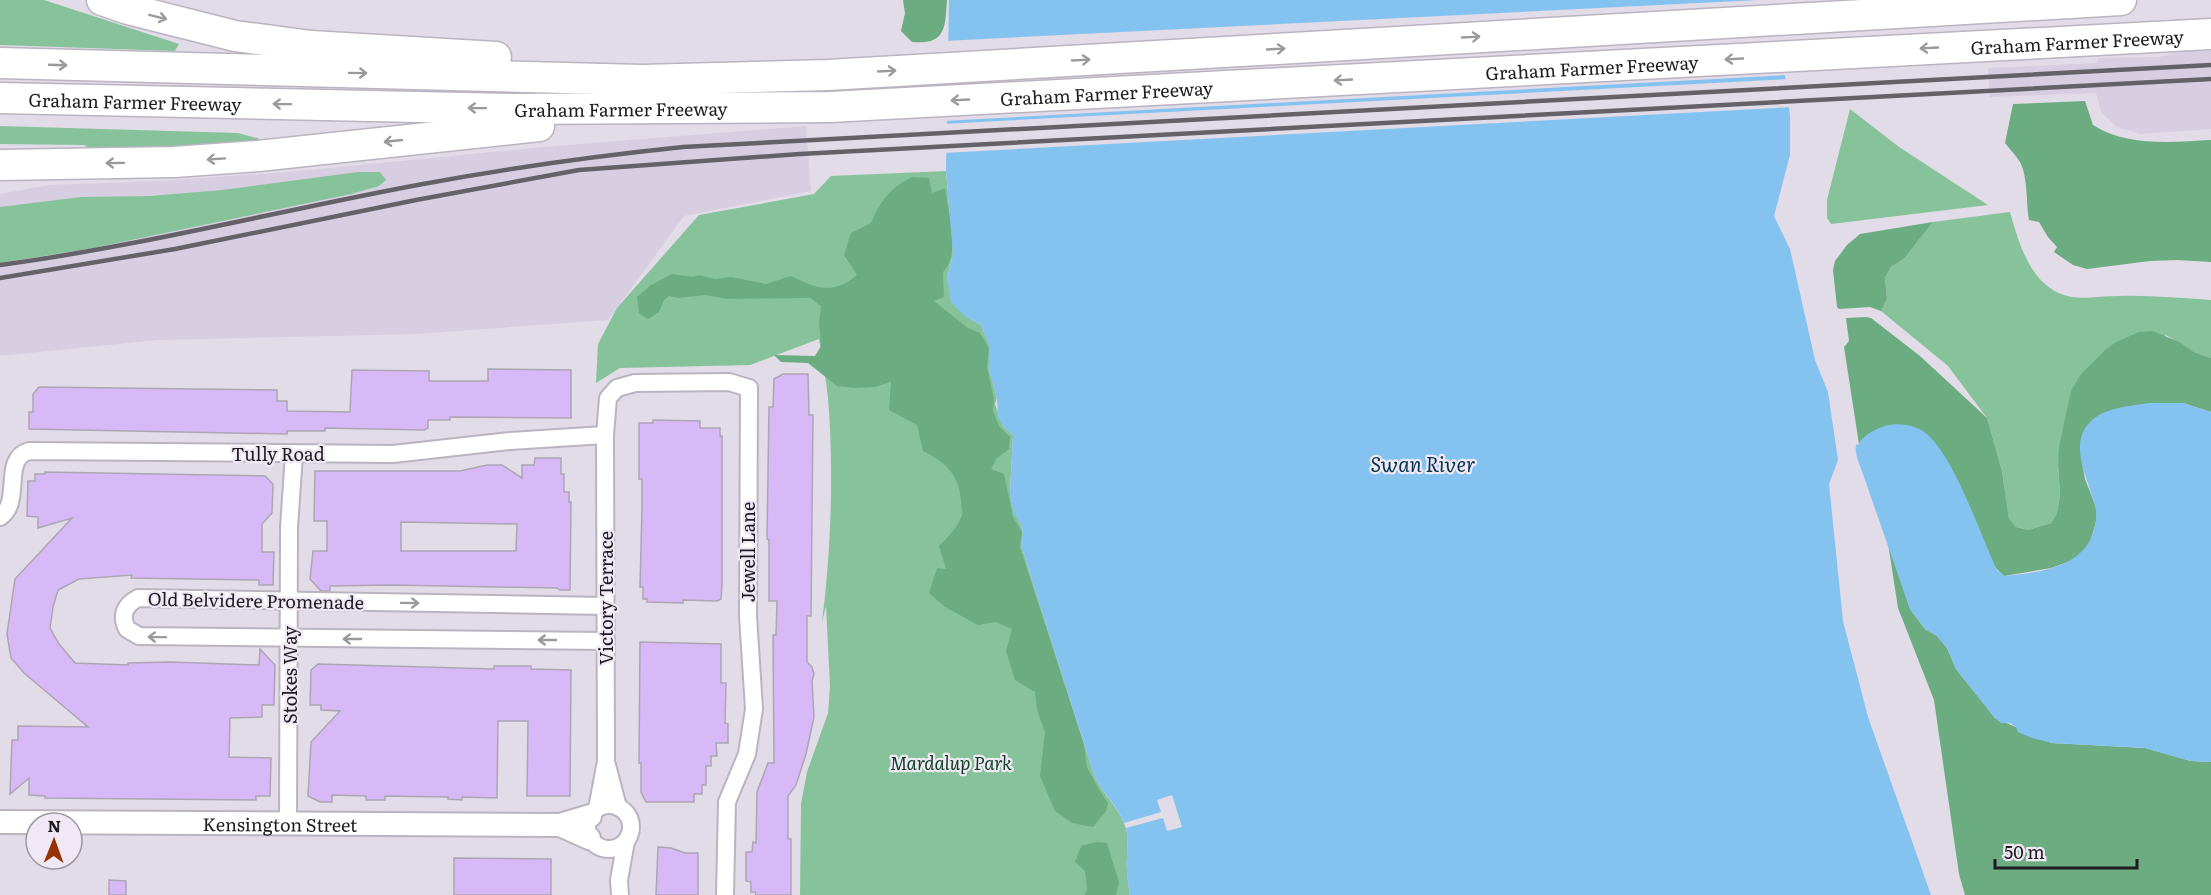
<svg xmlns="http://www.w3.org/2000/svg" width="2211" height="895" font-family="Literata,serif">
  <rect width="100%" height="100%" fill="#e2dbe8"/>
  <!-- built -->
  <g fill="#d8cee1">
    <polygon points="2185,51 2211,51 2211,129 2140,134 2117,127 2101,112 2096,93 1990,97 1988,68 2097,63 2098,58 2159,57"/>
    <polygon points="806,126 811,191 684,216 608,320 417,334 158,340 0,356 0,194 50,185 160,181 289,172 543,147"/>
  </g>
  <!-- green -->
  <g fill="#87c39a">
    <polygon points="0,0 44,0 179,44 175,51 0,45"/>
    <polygon points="1850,109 1899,147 1988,205 1831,224 1827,218 1827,200"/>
    <polygon points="0,126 238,133 260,139 253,144 99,154 84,145 0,144"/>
    <path d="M 946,171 L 953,254 L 947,278 L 965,316 L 981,325 L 989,344 L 989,369 L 997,398 L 995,404 L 1003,426 L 1013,435 L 1010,493 L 1014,513 L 1021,524 L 1023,535 L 1021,545 L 1095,778 C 1104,794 1118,808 1125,825 C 1129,837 1127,846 1127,858 C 1126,870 1128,883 1130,895 L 800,895 L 801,804 L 807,772 L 828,713 L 830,686 L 826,606 L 822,622 C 831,552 834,469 828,398 C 826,378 822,359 819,339 L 750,365 L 620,368 L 596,383 L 598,344 L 617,308 L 699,215 L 814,194 L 831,176 Z"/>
    <polygon points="358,172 380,172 386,180 379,186 351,194 93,248 0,263 0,207 81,197 149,196 222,190"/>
    <path d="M 2010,212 C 2019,244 2032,291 2072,297 C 2087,299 2102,296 2118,296 C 2149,295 2180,298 2211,300 L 2211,358 L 2194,352 L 2166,335 L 2064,427 L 2058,463 L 2060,495 L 2057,513 L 2051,523 L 2028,530 L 2016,527 L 2009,520 L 2002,471 L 1987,418 L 1948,366 L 1881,311 L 1887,299 L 1885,278 L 1891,267 L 1904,259 L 1933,222 Z"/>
  </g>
  <!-- forest -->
  <g fill="#6cac81">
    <path d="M 903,0 L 947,0 C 945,28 946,45 912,42 L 901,31 L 905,13 Z"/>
    <path d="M 2085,101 L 2093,125 C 2127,147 2173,142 2211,140 L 2211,262 L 2177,260 L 2150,261 L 2087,269 L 2073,265 L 2054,252 L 2057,247 L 2048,237 L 2039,222 L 2029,220 C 2026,203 2028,177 2020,162 C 2016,156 2010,149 2005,143 L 2013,104 Z"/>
    <path d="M 912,177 L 929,178 L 932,193 L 945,188 C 948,213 962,251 943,272 L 944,297 L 934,301 L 968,328 L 980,333 L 989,348 L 987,367 L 994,399 L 993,410 L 999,426 L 1010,437 L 1009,449 L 997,458 L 991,469 L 1004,474 L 1013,517 L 1022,532 L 1020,547 L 1084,745 L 1087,767 L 1097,786 L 1108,803 L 1106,811 L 1093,827 L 1072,823 L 1055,811 L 1040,776 L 1045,732 L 1037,710 L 1035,692 L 1015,680 L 1006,651 L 1012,629 L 996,622 L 978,625 L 945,607 L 929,593 L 937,568 L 946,569 L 939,546 C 948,537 958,527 962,515 C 963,511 961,505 961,501 C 959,474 946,463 923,451 L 917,425 L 889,410 L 891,382 L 875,387 L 855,388 L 837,386 L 808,363 L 781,362 L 774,355 L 815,356 L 821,346 L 819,323 L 821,306 L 810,298 L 727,299 L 705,295 L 678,298 L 669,296 L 664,300 L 659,312 L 648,319 L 639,313 L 637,297 L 651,285 L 672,274 L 692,277 L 699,275 L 715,279 L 731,277 L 766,284 L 791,276 C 816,289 834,295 857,275 L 844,255 L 851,233 L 871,223 C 881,200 889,189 912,177 Z"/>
    <polygon points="1933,222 1904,259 1891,267 1885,278 1887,299 1881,311 1870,307 1839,309 1837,307 1833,270 1835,261 1847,245 1860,234"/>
    <polygon points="1866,317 1871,318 1920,356 1987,418 2002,471 2009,519 2016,527 2028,530 2051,523 2057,513 2060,495 2058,463 2059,447 2071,391 2081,374 2105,350 2116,342 2139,332 2153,331 2179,342 2194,352 2211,358 2211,412 2183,403 2081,456 2085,479 2096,507 2097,519 2089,545 2076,559 2051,568 2004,576 1863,438 1859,444 1844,347 1849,341 1846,318"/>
    <polygon points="1888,543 1910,609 1925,629 1937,636 1947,648 1956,669 1995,718 2052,743 2145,748 2191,761 2211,762 2211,895 1965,895 1959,874 1934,700 1898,608"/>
    <polygon points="1096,842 1107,843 1119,882 1116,895 1084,895 1087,890 1085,871 1075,862 1081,846"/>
  </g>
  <!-- water -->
  <g fill="#84c3f0">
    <path d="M 949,0 L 1776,0 L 1790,116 L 1790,155 L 1774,216 L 1790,249 L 1815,360 L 1828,392 L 1838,460 L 1829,484 L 1843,621 L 1868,717 L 1931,895 L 1130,895 C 1128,883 1126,870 1127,858 C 1127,846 1129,837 1125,825 C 1119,808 1104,794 1095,778 L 1021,545 L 1023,535 L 1021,524 L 1014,514 L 1010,493 L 1013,435 L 1003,426 L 998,417 L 997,398 L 989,369 L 989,344 L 981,325 L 965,316 L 951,303 L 947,278 L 953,254 L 946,171 Z"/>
    <path d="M 2149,403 L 2183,403 L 2211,412 L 2211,762 L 2191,761 L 2145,748 L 2052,743 L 2032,738 L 2018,732 L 2016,727 L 2010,723 L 2001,723 L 1995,718 L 1956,669 L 1947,648 L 1937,636 L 1925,629 L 1910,609 L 1865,480 C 1862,469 1854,455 1856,445 L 1859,444 C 1865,434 1874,430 1885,426 C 1899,422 1917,425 1928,435 C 1956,461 1980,534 1997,570 L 2004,576 C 2036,573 2082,568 2093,533 C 2095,524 2098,516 2095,506 C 2089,479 2066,444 2092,420 C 2107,407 2131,406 2149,403 Z"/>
  </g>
  <!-- pier -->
  <g fill="#e2dbe8">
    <polygon points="1758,0 1779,0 1788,75 943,121 944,41"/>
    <polygon points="1788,79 1792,107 943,153 943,124"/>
    <polygon points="1172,795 1182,827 1167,831 1163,818 1126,828 1124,823 1161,812 1157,800"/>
  </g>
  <!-- building -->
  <g fill="#d7b9f7" stroke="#aca6b3" stroke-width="1.5" fill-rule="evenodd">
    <polygon points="488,369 571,370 571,418 450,417 450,420 428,420 428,428 424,430 325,428 325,431 287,431 287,434 29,429 29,412 33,412 33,394 39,387 277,390 277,401 287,401 287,411 350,412 352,370 429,371 429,381 488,381"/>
    <polygon points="783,374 808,374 809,415 813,415 811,616 807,616 807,662 812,667 814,674 812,681 814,717 806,754 796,785 788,796 788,839 791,839 791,895 756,895 755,892 751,892 751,882 746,881 746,852 752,852 753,842 756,843 757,792 768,763 774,763 773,635 776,635 777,601 769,601 769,540 767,539 769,407 773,407 774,379"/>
    <polygon points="653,420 700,421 700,428 720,428 720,436 722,436 722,584 721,599 717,601 683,600 683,603 647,602 647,599 643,599 643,587 640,587 642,508 642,479 639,479 639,423 653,423"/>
    <path d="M 535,458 L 561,458 L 561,474 L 564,474 L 564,492 L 569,492 L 569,502 L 571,502 L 570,590 L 560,590 L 557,588 L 392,585 L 330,586 L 330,591 L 321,591 L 310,579 L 313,551 L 327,551 L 327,521 L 314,521 L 315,471 L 460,471 L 487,465 L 502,465 L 522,478 L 522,465 L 534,465 ZM 401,522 L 517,524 L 516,551 L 401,551 Z"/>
    <polygon points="45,472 265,476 273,484 272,513 262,524 262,552 274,552 273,585 259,585 259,580 131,578 132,575 79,579 58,590 53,607 50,628 59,644 75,663 128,665 128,663 170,662 259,665 260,649 275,665 274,705 262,705 262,717 230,718 229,757 271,758 270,796 256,796 256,800 45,798 45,796 29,795 29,778 10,794 12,740 18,740 18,726 88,727 24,673 11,658 7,634 15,579 72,518 38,528 38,517 27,516 28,481 35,481 35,474 45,474"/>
    <polygon points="640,642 721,644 721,683 726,683 725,723 728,724 728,743 716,743 717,756 711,756 711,766 706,766 706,785 702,785 702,794 694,794 694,802 646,802 641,792 641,763 639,763"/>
    <polygon points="318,664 494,669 494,666 531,666 531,669 571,670 570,796 527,796 528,721 498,721 497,798 462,797 462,800 448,799 448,797 385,796 385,800 366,800 366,796 332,795 332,802 320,802 308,796 311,742 340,711 321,710 321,705 310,705 311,670"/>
    <polygon points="658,847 671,848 685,853 698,853 698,895 656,895"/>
    <polygon points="454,858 551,859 551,895 454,895"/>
    <polygon points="109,880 126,881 126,895 109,895"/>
  </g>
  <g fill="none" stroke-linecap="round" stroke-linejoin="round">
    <defs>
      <g id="street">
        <path d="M 0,517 C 23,502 1,459 29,451 L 393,454 L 510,441 L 605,435"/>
        <path d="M 605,606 L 138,598 C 125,605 120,615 127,629 L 139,636 L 606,641"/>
        <polyline points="607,765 618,807"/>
        <circle cx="609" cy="827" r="22"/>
        <polyline points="597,809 606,761 605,435 608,398 617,388 635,383 729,382 749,388 748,616 754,709 747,754 727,802 725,895"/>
        <polyline points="288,824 289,528 294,454"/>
        <polyline points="620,895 619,880 626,841"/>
      </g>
      <g id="secondary">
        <path id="s1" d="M 0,822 L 560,825 L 590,816"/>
        <polyline points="560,825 589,838"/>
      </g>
      <g id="highway">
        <polyline points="102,0 128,9 235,36 311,46 496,57"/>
        <polyline points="0,63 642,80 828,75 2121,0"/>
        <path id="s2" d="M 0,98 L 512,109 L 830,107 L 2211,34"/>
        <polyline points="0,165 174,162 258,156 539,126"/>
      </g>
    </defs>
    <!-- street casing -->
    <use href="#street" stroke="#bab3c0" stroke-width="20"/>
    <!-- secondary casing -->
    <use href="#secondary" stroke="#bab3c0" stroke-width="26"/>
    <!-- highway casing -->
    <use href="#highway" stroke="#bab3c0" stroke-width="33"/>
    <!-- street -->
    <use href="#street" stroke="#fff" stroke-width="16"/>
    <!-- secondary -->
    <use href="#secondary" stroke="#fff" stroke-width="22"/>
    <!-- highway -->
    <use href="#highway" stroke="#fff" stroke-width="30"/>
    <!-- rail -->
    <g stroke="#656169" stroke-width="4.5">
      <path d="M 0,265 C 142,246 282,210 423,184 C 509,168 596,156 683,147 L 2211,65"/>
      <polyline points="0,278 175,249 416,200 579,170 800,154 2211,79"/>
    </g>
  </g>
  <!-- one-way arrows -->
  <defs><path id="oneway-shaft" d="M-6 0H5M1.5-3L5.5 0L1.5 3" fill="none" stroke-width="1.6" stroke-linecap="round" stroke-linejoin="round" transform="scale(1.5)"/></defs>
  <g stroke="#9a999b">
    <use href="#oneway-shaft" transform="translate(158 17) rotate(14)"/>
    <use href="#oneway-shaft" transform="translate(1471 37) rotate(-3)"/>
    <use href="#oneway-shaft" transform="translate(1929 48) rotate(177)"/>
    <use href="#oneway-shaft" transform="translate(1276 49) rotate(-3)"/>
    <use href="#oneway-shaft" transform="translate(1734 59) rotate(177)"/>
    <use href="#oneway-shaft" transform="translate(1081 60) rotate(-3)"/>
    <use href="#oneway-shaft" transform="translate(58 65) rotate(2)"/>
    <use href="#oneway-shaft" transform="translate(887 71) rotate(-3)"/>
    <use href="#oneway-shaft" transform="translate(358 73) rotate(1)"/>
    <use href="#oneway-shaft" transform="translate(1343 80) rotate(177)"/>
    <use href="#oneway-shaft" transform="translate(960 100) rotate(177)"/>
    <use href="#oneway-shaft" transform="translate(282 104) rotate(-179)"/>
    <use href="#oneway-shaft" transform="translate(477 108) rotate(-179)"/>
    <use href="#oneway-shaft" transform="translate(393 141) rotate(174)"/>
    <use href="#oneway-shaft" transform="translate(216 159) rotate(176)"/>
    <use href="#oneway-shaft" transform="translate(115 163) rotate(179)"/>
    <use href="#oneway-shaft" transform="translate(410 603) rotate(1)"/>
    <use href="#oneway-shaft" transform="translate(157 637) rotate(-179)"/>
    <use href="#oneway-shaft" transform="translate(352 639) rotate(-180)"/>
    <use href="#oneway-shaft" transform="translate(547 640) rotate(-180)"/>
  </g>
  <g text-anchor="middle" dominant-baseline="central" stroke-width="4.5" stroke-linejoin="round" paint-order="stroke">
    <!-- street labels -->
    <g font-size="18" fill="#1f1c21" stroke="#f0e9f5">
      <text stroke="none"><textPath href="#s2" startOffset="2079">Graham Farmer Freeway</textPath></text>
      <text stroke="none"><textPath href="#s2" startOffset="1593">Graham Farmer Freeway</textPath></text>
      <text stroke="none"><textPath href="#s2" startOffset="1107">Graham Farmer Freeway</textPath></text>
      <text stroke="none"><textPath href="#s2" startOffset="135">Graham Farmer Freeway</textPath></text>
      <text stroke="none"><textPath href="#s2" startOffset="621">Graham Farmer Freeway</textPath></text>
      <text x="278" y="453">Tully Road</text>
      <text transform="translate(747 552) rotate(-90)">Jewell Lane</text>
      <text transform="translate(605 598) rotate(-90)">Victory Terrace</text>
      <text transform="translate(256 600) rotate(1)">Old Belvidere Promenade</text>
      <text transform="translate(289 675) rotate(-90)">Stokes Way</text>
      <text stroke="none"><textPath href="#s1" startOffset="280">Kensington Street</textPath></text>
    </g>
    <!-- park labels -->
    <g font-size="18" font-style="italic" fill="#0f4225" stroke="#f0e9f5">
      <text x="951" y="762">Mardalup Park</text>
    </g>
    <!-- water labels -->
    <g font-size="20" font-style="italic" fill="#003452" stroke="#f0e9f5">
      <text x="1423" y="463">Swan River</text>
    </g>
  </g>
  <!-- north arrow -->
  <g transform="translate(54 841) rotate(1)"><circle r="28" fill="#f0e9f5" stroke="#9c97a0" stroke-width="1.5"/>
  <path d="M0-4.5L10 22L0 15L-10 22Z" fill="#973204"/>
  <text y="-9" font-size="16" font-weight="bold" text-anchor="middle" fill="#1f1c21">N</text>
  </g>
  <!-- scale -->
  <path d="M1995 859v9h142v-9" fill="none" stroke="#1f1c21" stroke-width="3"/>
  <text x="2004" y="859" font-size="18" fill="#1f1c21" stroke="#f0e9f5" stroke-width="4.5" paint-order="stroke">50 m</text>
</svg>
